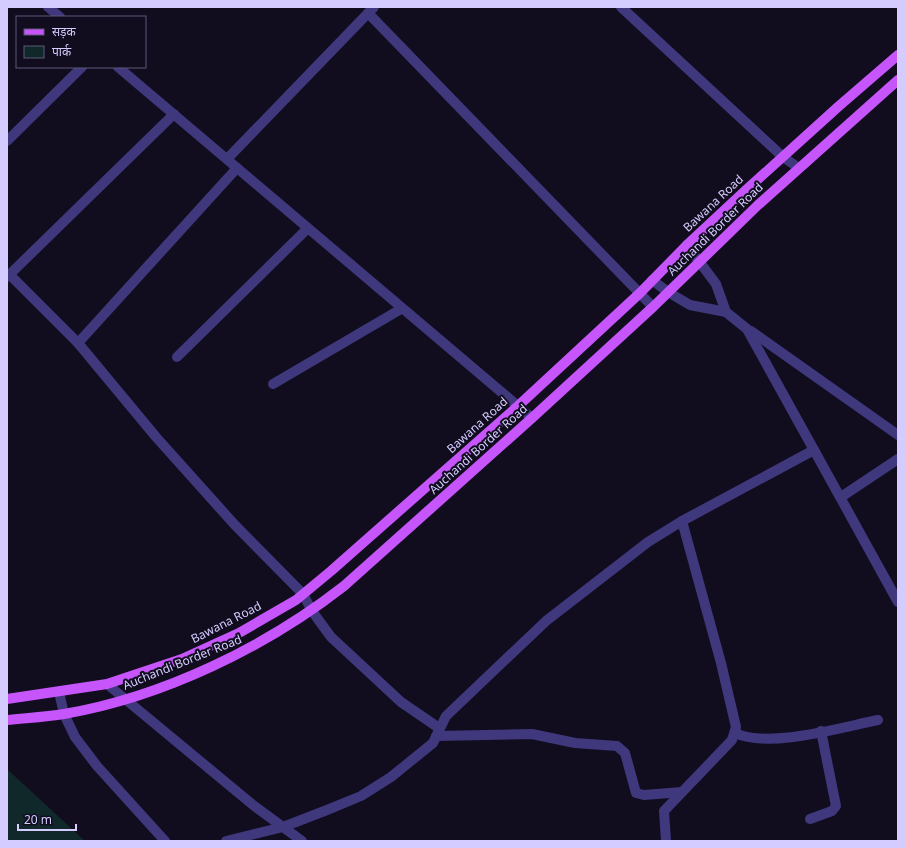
<svg xmlns="http://www.w3.org/2000/svg" width="905" height="848" font-family="'Noto Sans','Noto Sans Devanagari',sans-serif">
  <rect width="100%" height="100%" fill="#110d1f"/>
  <!-- green -->
  <polygon fill="#102829" points="7,769 85,841 7,841"/>
  <g fill="none" stroke-linecap="round" stroke-linejoin="round">
    <!-- minor -->
    <g stroke="#3f387d" stroke-width="10">
      <polyline points="48,7 60,17"/>
      <polyline points="621,7 783,157 799,168"/>
      <polyline points="368,13 653,307"/>
      <polyline points="118,67 532,418"/>
      <polyline points="7,141 82,67"/>
      <polyline points="227,159 374,7"/>
      <polyline points="687,245 716,284 726,312"/>
      <polyline points="9,274 78,343 156,437 234,524 303,594 312,611 331,637 401,702 439,728"/>
      <polyline points="7,277 174,114"/>
      <polyline points="652,280 668,292 690,305 726,312 747,329 814,450 682,521 721,663 736,727 732,740 664,811 666,841"/>
      <polyline points="751,331 898,435"/>
      <polyline points="78,343 237,168"/>
      <polyline points="177,357 307,229"/>
      <polyline points="273,384 401,309"/>
      <polyline points="814,450 898,602"/>
      <polyline points="841,497 898,459"/>
      <polyline points="107,684 253,805 302,841"/>
      <polyline points="59,692 64,714 75,737 97,766 165,841"/>
      <path d="M 735,733 C 769,749 842,727 878,720"/>
      <polyline points="436,736 532,734 575,743 617,746 625,753 636,793 644,795 682,792"/>
      <polyline points="810,819 832,811 836,806 821,731"/>
      <polyline points="226,841 283,827 327,810 361,796 391,777 433,743 446,716 546,621 648,542 682,521"/>
    </g>
    <!-- primary -->
    <g stroke="#c655fc" stroke-width="10">
      <polyline points="7,699 107,684 182,659 239,633 296,600 331,571 518,406 640,293 687,245 745,191 839,106 898,55"/>
      <path d="M 7,720 C 26,718 46,717 64,714 C 163,697 266,647 344,586 L 532,418 L 653,307 L 758,205 L 898,80"/>
    </g>
  </g>
  <g text-anchor="middle" dominant-baseline="central" stroke-width="4" stroke-linejoin="round" paint-order="stroke">
    <!-- street labels -->
    <g font-size="12" fill="#d4ccfe" stroke="#110d1f">
      <text transform="translate(713 203) rotate(-43)">Bawana Road</text>
      <text transform="translate(715 229) rotate(-44)">Auchandi Border Road</text>
      <text transform="translate(477 425) rotate(-42)">Bawana Road</text>
      <text transform="translate(478 449) rotate(-42)">Auchandi Border Road</text>
      <text transform="translate(226 622) rotate(-27)">Bawana Road</text>
      <text transform="translate(182 662) rotate(-22)">Auchandi Border Road</text>
    </g>
  </g>
  <!-- border -->
  <rect width="905" height="848" fill="none" stroke="#d4ccfe" stroke-width="16"/>
  <!-- legend -->
  <rect x="16" y="16" width="130" height="52" fill="#110d1f" stroke="#5f5978"/>
  <rect x="24" y="29" width="20" height="6" fill="#c655fc" stroke="#5f5978"/>
  <text x="52" y="36" font-size="12" fill="#d4ccfe">सड़क</text>
  <rect x="24" y="46" width="20" height="12" fill="#102829" stroke="#5f5978"/>
  <text x="52" y="56" font-size="12" fill="#d4ccfe">पार्क</text>
  <!-- scale -->
  <path d="M18 824v6h58v-6" fill="none" stroke="#d4ccfe" stroke-width="2"/>
  <text x="24" y="824" font-size="12" fill="#d4ccfe" stroke="#110d1f" stroke-width="3" paint-order="stroke">20 m</text>
</svg>
